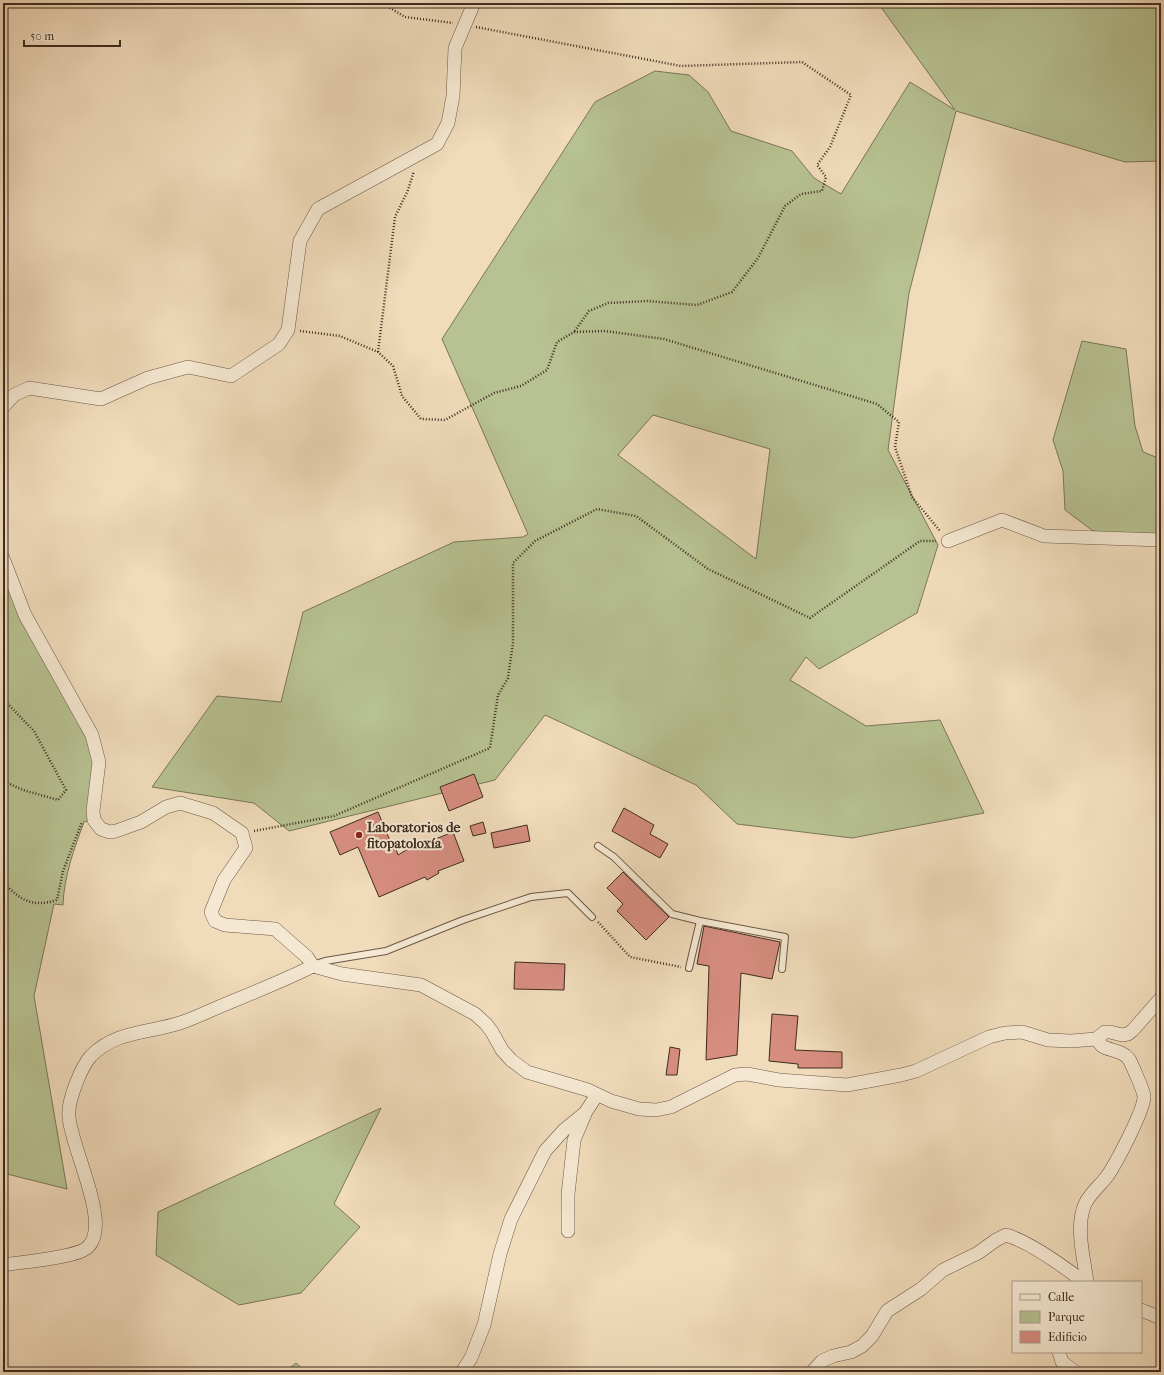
<svg xmlns="http://www.w3.org/2000/svg" width="1164" height="1375" font-family="'IM FELL French Canon',serif">
  <rect width="100%" height="100%" fill="#f0dbba"/>
  <filter id="stains"><feTurbulence type="fractalNoise" baseFrequency=".005" numOctaves="4"/><feColorMatrix values="0 0 0 0 .2 0 0 0 0 .09 0 0 0 0 .02 0 0 0 .5 -.17"/></filter>
  <radialGradient id="worn" r=".72"><stop offset=".6" stop-color="#630" stop-opacity="0"/><stop offset="1" stop-color="#630" stop-opacity=".3"/></radialGradient>
  <!-- green -->
  <g fill="#b7c191" stroke="#7b7658" fill-rule="evenodd">
    <path d="M 878,3 L 1161,3 L 1161,161 L 1125,162 L 956,111 L 909,293 L 888,450 L 938,545 L 917,613 L 819,669 L 806,657 L 790,680 L 866,726 L 940,720 L 984,813 L 852,838 L 737,824 L 696,785 L 545,715 L 495,780 L 289,831 L 254,803 L 152,787 L 217,696 L 281,702 L 303,612 L 454,542 L 523,537 L 528,534 L 442,339 L 595,102 L 655,71 L 689,75 L 708,92 L 731,131 L 792,151 L 814,178 L 841,194 L 910,82 L 955,110 ZM 653,415 L 770,449 L 756,559 L 618,455 Z"/>
    <polygon points="1082,341 1126,349 1135,426 1143,452 1161,459 1161,537 1093,531 1065,510 1063,471 1053,440"/>
    <path d="M 3,562 L 76,712 L 97,764 L 90,820 L 84,822 C 74,849 64,876 63,905 L 54,904 L 34,996 L 67,1189 L 3,1173 Z"/>
    <polygon points="381,1108 334,1204 360,1227 301,1293 239,1305 156,1255 158,1212"/>
    <polygon points="296,1363 306,1372 285,1372"/>
  </g>
  <!-- building -->
  <g fill="#d68d80" stroke="#3f2c20">
    <polygon points="474,774 483,797 449,811 440,787"/>
    <polygon points="624,808 654,825 650,834 668,844 660,858 612,831"/>
    <polygon points="378,812 394,850 396,849 398,855 421,841 423,844 453,832 464,861 438,871 439,873 427,880 425,877 379,897 358,847 340,855 330,832"/>
    <polygon points="483,822 486,833 473,836 470,826"/>
    <polygon points="527,825 530,841 494,848 491,833"/>
    <polygon points="623,872 669,917 646,940 617,911 623,904 607,888"/>
    <polygon points="704,926 780,942 772,979 741,973 737,1055 706,1060 709,966 697,964"/>
    <polygon points="515,962 565,964 564,990 514,989"/>
    <polygon points="772,1014 798,1016 795,1050 842,1052 842,1068 798,1068 798,1064 769,1061"/>
    <polygon points="670,1047 680,1049 677,1075 666,1075"/>
  </g>
  <g fill="none" stroke-linecap="round" stroke-linejoin="round">
    <defs>
      <g id="service">
        <polyline points="598,846 614,857 672,914 700,921"/>
        <polyline points="316,964 325,961 386,951 463,920 531,897 568,893 592,917"/>
        <polyline points="689,968 700,921 785,937 782,969"/>
      </g>
      <g id="minor">
        <polyline points="3,407 14,395 29,388 101,399 148,378 188,367 231,376 279,344 288,330 300,241 318,209 437,144 448,123 453,96 455,48 474,3"/>
        <polyline points="948,541 1002,520 1044,536 1161,540"/>
        <polyline points="3,558 25,615 92,735 99,762 93,811 94,820 101,829 110,832 116,831 141,822 166,807 180,803 213,813 242,833 246,848 224,880 211,912 215,921 225,925 275,929 307,957 313,966"/>
        <polyline points="568,1231 568,1194 574,1140 585,1114"/>
        <path d="M 3,1265 C 20,1262 77,1258 88,1247 C 112,1224 71,1148 69,1117 C 67,1102 81,1067 91,1056 C 115,1031 149,1033 180,1023 C 198,1017 215,1008 233,1001 C 260,990 287,979 313,966 L 342,974 L 421,985 L 475,1014 L 486,1024 L 492,1032 L 502,1050 L 511,1060 L 527,1072 L 588,1090 L 611,1101 L 639,1109 L 656,1110 L 671,1107 L 735,1075 L 747,1074 L 779,1080 L 847,1085 L 901,1075 L 916,1071 L 989,1037 L 1005,1033 L 1022,1032 L 1048,1040 L 1071,1041 L 1096,1039 L 1105,1032 L 1110,1032 L 1122,1035 L 1128,1034 L 1133,1030 L 1161,998"/>
        <path d="M 1087,1282 C 1084,1258 1075,1227 1085,1204 C 1090,1193 1101,1185 1108,1175 C 1116,1163 1145,1109 1144,1096 C 1143,1089 1132,1065 1129,1059 C 1122,1050 1110,1051 1102,1046 C 1100,1044 1098,1041 1096,1039"/>
        <polyline points="1141,1310 1161,1318"/>
        <polyline points="1059,1352 1062,1362 1075,1372"/>
        <polyline points="462,1372 471,1358 484,1325 500,1254 511,1219 545,1151 564,1130 585,1113 597,1095"/>
        <path d="M 812,1372 L 822,1361 L 833,1356 L 851,1352 L 862,1346 L 872,1336 L 887,1311 L 921,1289 L 943,1270 L 978,1253 L 996,1240 L 1006,1235 C 1030,1242 1063,1266 1084,1282"/>
      </g>
    </defs>
    <!-- service casing -->
    <use href="#service" stroke="#6b5846" stroke-width="8"/>
    <!-- minor casing -->
    <use href="#minor" stroke="#6b5846" stroke-width="14"/>
    <!-- path -->
    <g stroke="#3f2c20" stroke-width="2.5" stroke-dasharray="1 2" stroke-linecap="butt">
      <polyline points="382,3 405,17 453,23"/>
      <polyline points="476,27 681,66 802,62 851,95 830,147 817,165 826,177 822,191 801,194 785,206 758,258 732,292 697,305 647,301 608,303 589,311 574,332"/>
      <polyline points="300,331 340,336 378,352 393,366 402,396 421,419 445,420 494,393 521,386 547,370 557,342 574,332 605,331 664,339 877,404 899,422 895,447 912,497 940,531"/>
      <polyline points="378,352 395,217 408,190 414,171"/>
      <polyline points="3,699 34,731 66,790 58,800 23,790 3,781"/>
      <polyline points="254,831 334,816 490,748 498,695 508,678 513,643 513,563 535,541 597,509 636,516 708,569 810,618 920,541 936,541"/>
      <path d="M 3,882 C 20,900 32,908 57,900 L 63,871 L 82,822"/>
      <polyline points="598,922 630,957 681,967"/>
    </g>
    <!-- service -->
    <use href="#service" stroke="#f5e8d2" stroke-width="6"/>
    <!-- minor -->
    <use href="#minor" stroke="#f5e8d2" stroke-width="13"/>
  </g>
  <!-- markers -->
  <circle fill="#8f2418" stroke="#f5e8d2" stroke-width="1.5" cx="359" cy="835" r="4"/>
  <g text-anchor="middle" dominant-baseline="central" stroke-width="4" stroke-linejoin="round" paint-order="stroke">
    <!-- poi labels -->
    <g font-size="14" font-weight="bold" fill="#3f2c20" stroke="#f5e8d2" text-anchor="start">
      <text x="367" y="827">Laboratorios de<tspan x="367" dy="16">fitopatoloxía</tspan></text>
    </g>
  </g>
  <!-- margin -->
  <rect width="1164" height="1375" fill="none" stroke="#f0dbba" stroke-width="16"/>
  <rect x="4" y="4" width="1156" height="1367" fill="none" stroke="#3f2c20" stroke-width="2"/>
  <rect x="8" y="8" width="1148" height="1359" fill="none" stroke="#3f2c20"/>
  <!-- legend -->
  <rect x="1012" y="1281" width="130" height="72" fill="#f5e8d2" stroke="#ac9d8b"/>
  <rect x="1020" y="1294" width="20" height="6" fill="#f5e8d2" stroke="#ac9d8b"/>
  <text x="1048" y="1301" font-size="12" fill="#3f2c20">Calle</text>
  <rect x="1020" y="1311" width="20" height="12" fill="#b7c191" stroke="#ac9d8b"/>
  <text x="1048" y="1321" font-size="12" fill="#3f2c20">Parque</text>
  <rect x="1020" y="1331" width="20" height="12" fill="#d68d80" stroke="#ac9d8b"/>
  <text x="1048" y="1341" font-size="12" fill="#3f2c20">Edificio</text>
  <!-- scale -->
  <path d="M24 40v6h96v-6" fill="none" stroke="#3f2c20" stroke-width="2"/>
  <text x="30" y="40" font-size="12" fill="#3f2c20" stroke="#f5e8d2" stroke-width="3" paint-order="stroke">50 m</text>
  <rect width="100%" height="100%" filter="url(#stains)"/>
  <rect width="100%" height="100%" fill="url(#worn)"/>
</svg>
